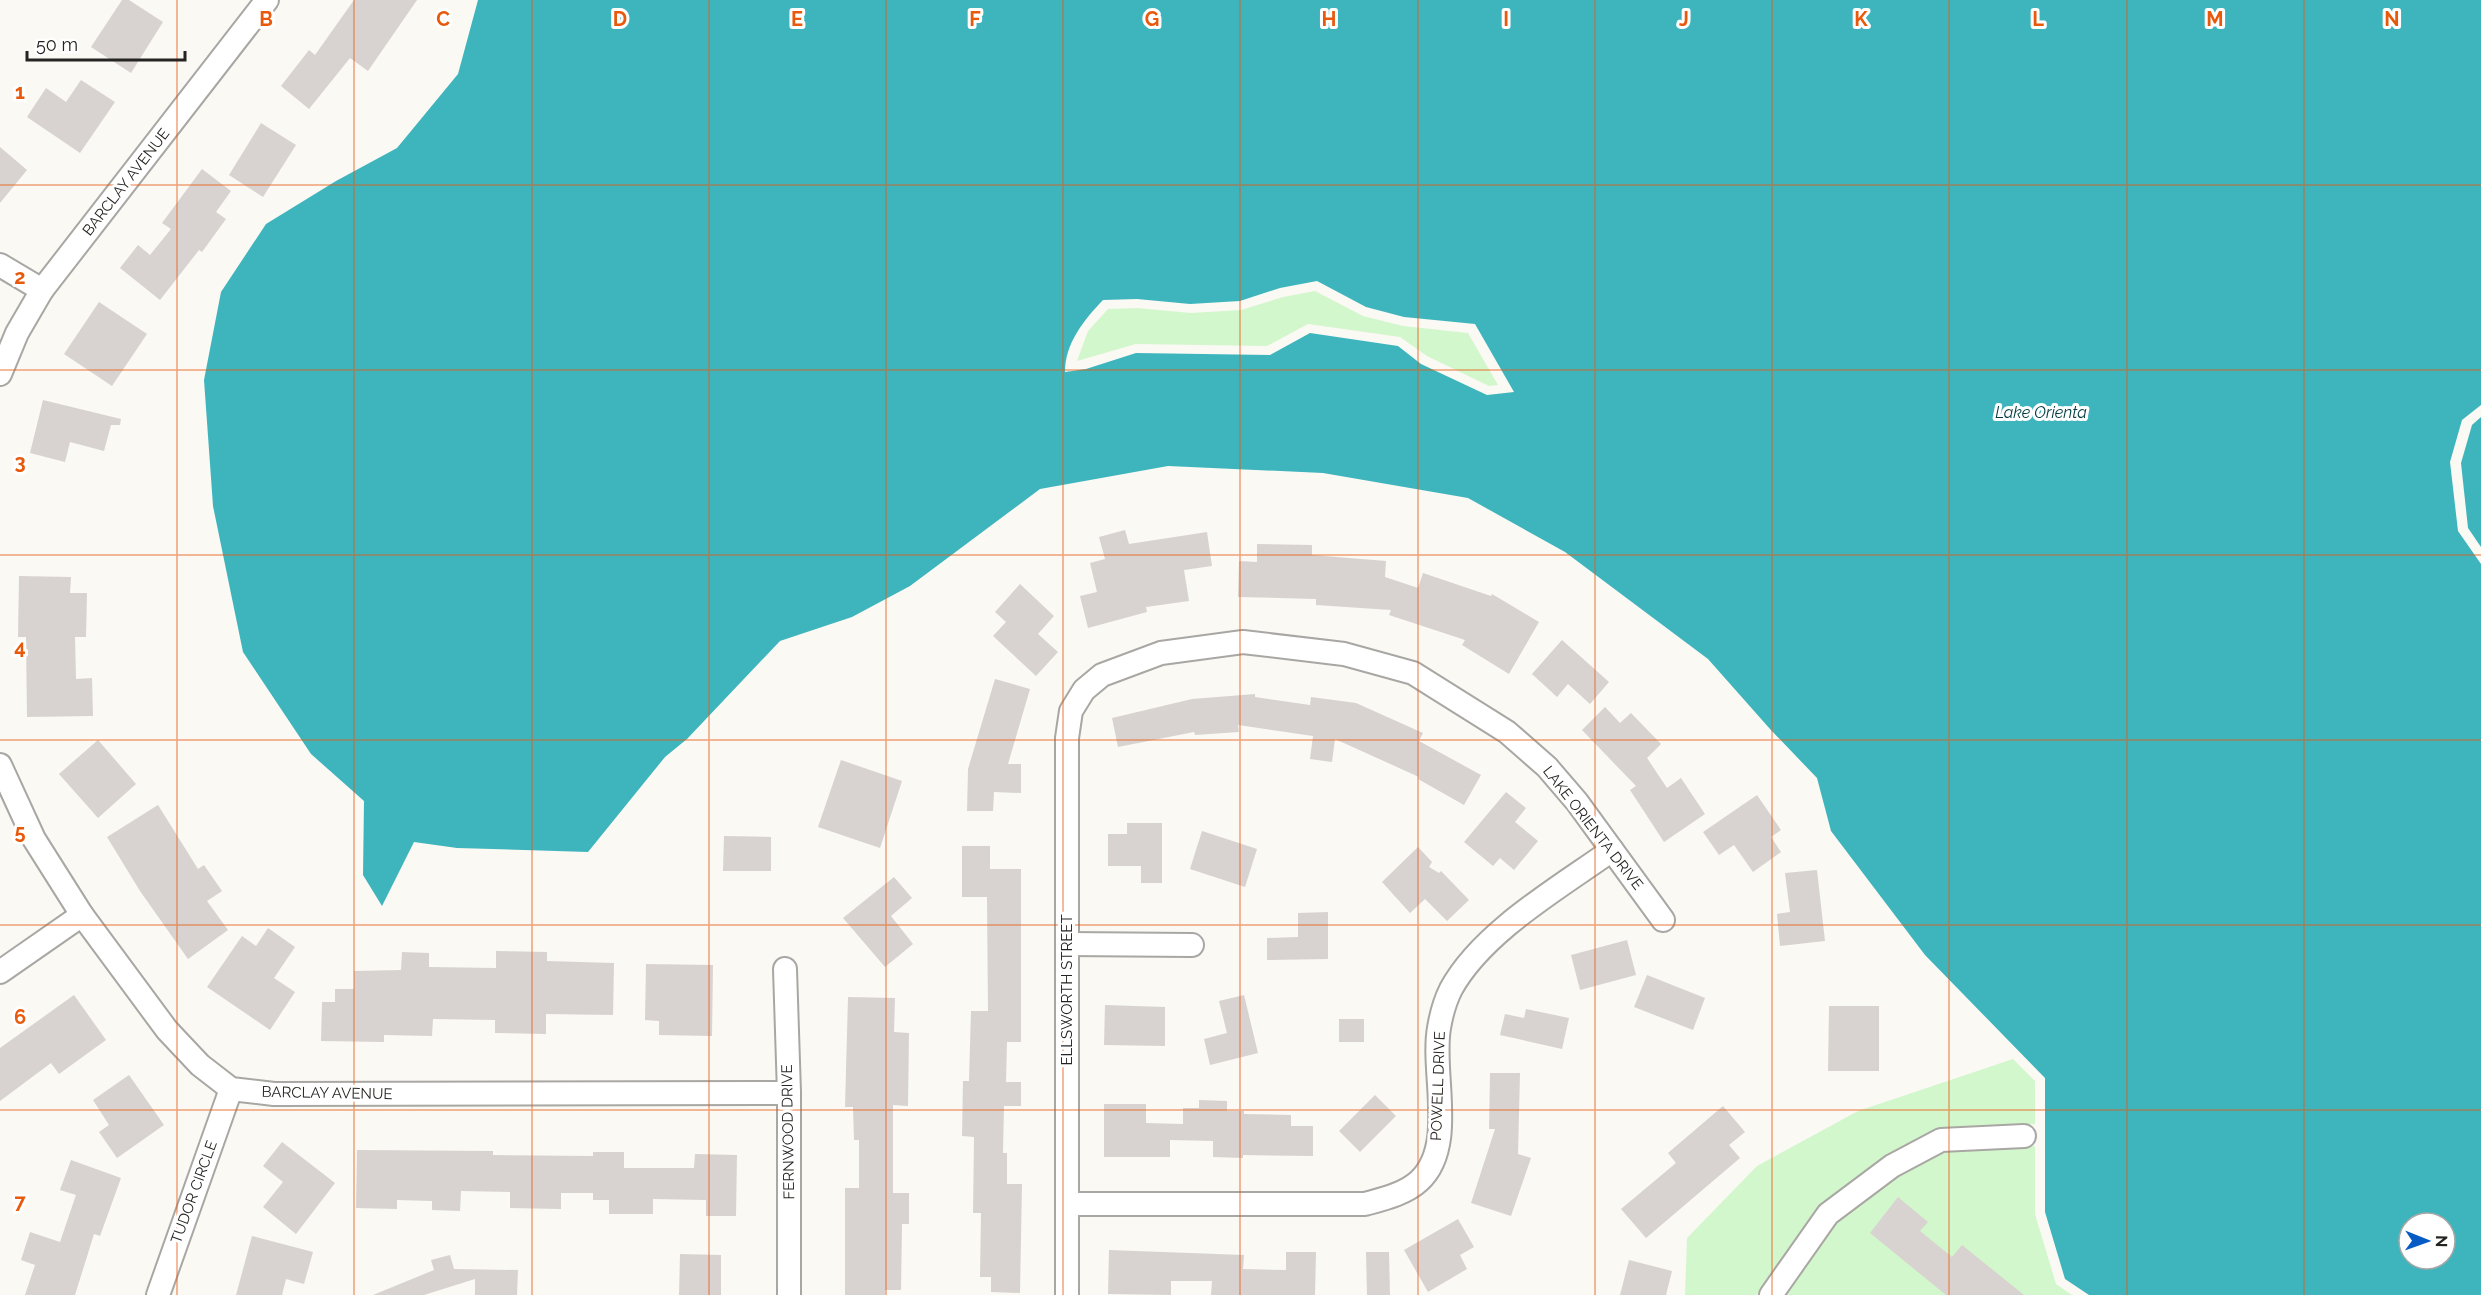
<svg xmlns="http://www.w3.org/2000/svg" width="2481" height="1295" font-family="Raleway,sans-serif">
  <rect width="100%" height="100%" fill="#faf9f4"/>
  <!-- green -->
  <g fill="#d3f7cd">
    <polygon points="1315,291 1363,316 1403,326 1468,333 1498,385 1489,386 1427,356 1400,337 1308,324 1267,346 1136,344 1077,361 1088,331 1108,309 1137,308 1191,313 1241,310 1283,297"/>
    <polygon points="2013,1059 2035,1081 2035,1124 1940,1130 1883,1158 1820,1206 1757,1295 1685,1295 1687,1238 1757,1166 1858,1111"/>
    <polygon points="2035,1146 2035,1214 2056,1284 2072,1295 1785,1295 1837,1221 1899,1175 1945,1151"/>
  </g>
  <!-- water -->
  <g fill="#3eb5bd" fill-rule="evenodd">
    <path d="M 478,0 L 2481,0 L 2481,405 L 2462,420 L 2450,462 L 2458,531 L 2481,564 L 2481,1295 L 2089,1295 L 2065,1279 L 2045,1212 L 2045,1078 L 1925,955 L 1831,831 L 1817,778 L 1770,729 L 1708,659 L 1565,552 L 1468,498 L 1323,473 L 1168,466 L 1040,489 L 910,586 L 852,617 L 780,641 L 687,739 L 665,757 L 588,852 L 457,848 L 414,842 L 382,906 L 363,875 L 364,801 L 311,754 L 243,652 L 213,506 L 204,380 L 221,292 L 266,224 L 336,181 L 397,148 L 458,74 ZM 1317,281 L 1366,307 L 1404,317 L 1475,324 L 1514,392 L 1487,395 L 1421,364 L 1398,346 L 1310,333 L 1270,355 L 1136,353 L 1086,369 L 1065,372 C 1065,343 1084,320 1103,300 L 1137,299 L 1190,304 L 1240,301 L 1280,288 ZM 2409,1223 L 2445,1223 L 2445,1259 L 2409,1259 Z"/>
    <polygon points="2481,417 2481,547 2468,528 2461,463 2472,425"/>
  </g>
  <!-- building -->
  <g fill="#d8d3d0">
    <polygon points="122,0 129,0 163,22 131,73 91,47"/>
    <polygon points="354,0 417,0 368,71 350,58 309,109 281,86 309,50 315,55"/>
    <polygon points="81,80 115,102 80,153 27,117 46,88 66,102"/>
    <polygon points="261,123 296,145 263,197 229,175"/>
    <polygon points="0,147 27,170 0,203"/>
    <polygon points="202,169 231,191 216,212 226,219 202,252 199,250 160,300 120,268 138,245 150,255 171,229 162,223"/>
    <polygon points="99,302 147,334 112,386 64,354"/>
    <polygon points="43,400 121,419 120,425 111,425 104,451 70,442 65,462 30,453"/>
    <polygon points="1125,530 1129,544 1207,532 1212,566 1184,570 1189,601 1146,607 1147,612 1088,628 1080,596 1097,592 1090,563 1105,559 1099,537"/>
    <polygon points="1257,544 1312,545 1312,555 1386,561 1385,577 1418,588 1423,573 1491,596 1492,594 1539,622 1509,674 1462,645 1465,640 1389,615 1391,610 1316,605 1316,599 1238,597 1239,561 1257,562"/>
    <polygon points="19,576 71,577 70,593 87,593 86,637 75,637 76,679 92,678 93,716 27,717 26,637 18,637"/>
    <polygon points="1020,584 1054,616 1038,634 1058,652 1036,676 993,636 1006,622 995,612"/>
    <polygon points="1562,640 1609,682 1590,704 1568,684 1557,697 1532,674"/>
    <polygon points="995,679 1030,689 1008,764 1021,764 1021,793 994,792 993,811 967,811 968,769"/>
    <polygon points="1255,694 1255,697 1310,705 1311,697 1356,703 1423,733 1419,741 1481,775 1464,805 1418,779 1419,777 1335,739 1332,762 1310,759 1313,736 1238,725 1239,732 1195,735 1194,732 1118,747 1112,718 1192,699"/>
    <polygon points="1605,707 1620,723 1631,713 1661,744 1647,758 1667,788 1681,778 1705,814 1664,842 1630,790 1636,786 1582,730"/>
    <polygon points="98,740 136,784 98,818 59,774"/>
    <polygon points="841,760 902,781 880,848 818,827"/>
    <polygon points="1506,792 1526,808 1515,822 1538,841 1514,870 1500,858 1493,866 1464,842"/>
    <polygon points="1757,795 1781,830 1771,837 1781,852 1753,872 1734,845 1719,855 1703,832"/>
    <polygon points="158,805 198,869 204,865 222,891 207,901 228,930 188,959 140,891 107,837"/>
    <polygon points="1127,823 1162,823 1162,883 1141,883 1141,866 1108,866 1108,834 1127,834"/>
    <polygon points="1202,831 1257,849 1245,887 1190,869"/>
    <polygon points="724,836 771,837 771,871 723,871"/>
    <polygon points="962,846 990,846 990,869 1021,869 1021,1042 1007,1042 1006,1082 1021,1082 1021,1106 1004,1106 1003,1153 1007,1153 1007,1184 1022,1184 1020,1293 991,1292 991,1277 980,1277 981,1213 973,1213 974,1137 962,1136 963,1081 969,1081 971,1011 988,1011 987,897 962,897"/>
    <polygon points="1418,847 1432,862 1429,867 1439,873 1441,871 1469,900 1447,921 1425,899 1410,913 1382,882"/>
    <polygon points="1817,870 1825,941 1780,946 1777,914 1790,912 1785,873"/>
    <polygon points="894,877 912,898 891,916 913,944 885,967 843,918"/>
    <polygon points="1328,912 1328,959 1267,960 1267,938 1298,937 1298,913"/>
    <polygon points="268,928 295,947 274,978 295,992 270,1030 207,987 242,936 256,946"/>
    <polygon points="1627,940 1636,975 1580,990 1571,955"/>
    <polygon points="496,951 547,952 547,961 614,963 613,1015 546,1014 546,1034 495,1033 495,1020 433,1019 432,1036 384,1035 384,1042 321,1041 322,1002 335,1002 335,989 354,989 354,971 401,970 402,952 429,953 429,967 496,968"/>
    <polygon points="646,964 713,965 712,1036 659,1035 659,1021 645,1020"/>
    <polygon points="1647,975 1705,998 1693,1030 1634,1007"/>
    <polygon points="74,995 106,1040 59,1074 51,1063 0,1101 0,1048"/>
    <polygon points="1244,995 1258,1053 1210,1065 1204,1039 1227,1033 1219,1001"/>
    <polygon points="848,997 895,998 894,1032 909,1033 908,1106 893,1105 893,1193 909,1193 909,1224 902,1224 901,1290 885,1290 885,1295 845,1295 845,1188 859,1188 859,1140 854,1140 853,1107 845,1107"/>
    <polygon points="1105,1005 1165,1007 1165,1046 1104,1045"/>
    <polygon points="1829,1006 1879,1006 1879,1071 1828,1071"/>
    <polygon points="1526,1009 1569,1018 1562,1049 1500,1035 1505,1014 1524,1018"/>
    <rect x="1339" y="1019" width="25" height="23"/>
    <polygon points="1490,1073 1520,1073 1518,1154 1531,1158 1511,1216 1471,1203 1495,1129 1489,1129"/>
    <polygon points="129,1075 164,1125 117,1158 99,1132 109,1125 93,1100"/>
    <polygon points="1375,1095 1396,1116 1360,1152 1339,1131"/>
    <polygon points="1199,1100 1227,1101 1227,1111 1244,1111 1244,1114 1291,1115 1291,1126 1313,1126 1313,1156 1243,1155 1243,1158 1213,1157 1213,1141 1170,1140 1170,1157 1104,1157 1104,1104 1146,1104 1146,1123 1183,1124 1183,1108 1199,1108"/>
    <polygon points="1723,1106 1745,1132 1729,1145 1740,1158 1646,1238 1621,1209 1676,1163 1668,1153"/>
    <polygon points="282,1142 335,1183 296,1234 263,1207 283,1182 263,1166"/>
    <polygon points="357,1150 493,1151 493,1155 593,1156 593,1152 624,1152 624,1168 694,1168 695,1154 737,1155 736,1216 706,1216 706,1200 653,1199 653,1214 609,1214 609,1200 593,1200 593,1193 561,1193 561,1209 510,1208 510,1192 461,1191 460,1211 432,1210 432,1201 397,1200 397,1209 356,1208"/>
    <polygon points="71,1160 121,1178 100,1236 94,1234 75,1295 25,1295 35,1265 21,1260 30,1232 60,1242 76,1195 60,1190"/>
    <polygon points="1898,1197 1928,1222 1920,1231 1952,1257 1962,1245 2024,1295 1946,1295 1870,1233"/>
    <polygon points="1458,1219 1474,1247 1460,1255 1467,1269 1428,1292 1404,1250"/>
    <polygon points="252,1236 313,1252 304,1284 286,1279 282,1295 236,1295"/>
    <polygon points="1109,1250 1244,1255 1243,1269 1286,1270 1286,1252 1316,1252 1315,1295 1211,1295 1212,1281 1171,1281 1171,1295 1108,1294"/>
    <polygon points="1366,1252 1389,1252 1390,1295 1367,1295"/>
    <polygon points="680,1254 721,1255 721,1295 679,1295"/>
    <polygon points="450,1255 454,1269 518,1270 517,1295 475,1295 475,1279 424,1295 373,1295 434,1270 431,1260"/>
    <polygon points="1629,1260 1672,1271 1666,1295 1620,1295"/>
  </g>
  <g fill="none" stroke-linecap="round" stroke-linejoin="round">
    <defs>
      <g id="street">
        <polyline points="0,265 42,290"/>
        <polyline points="0,374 17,333 42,290 267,0"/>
        <polyline points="0,765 34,839 82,915 167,1030 200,1065 231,1089 274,1094 789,1093"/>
        <polyline points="1067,944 1192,945"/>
        <polyline points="785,969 789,1093 789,1295"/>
        <polyline points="0,972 82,915"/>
        <path d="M 1067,1204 L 1365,1204 C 1383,1199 1405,1194 1419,1181 C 1457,1146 1431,1073 1439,1028 C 1441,1016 1446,999 1451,989 C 1482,932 1560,887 1612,850"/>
        <polyline points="158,1295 231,1089"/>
        <polyline points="1067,1295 1067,738 1071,711 1084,690 1102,675 1161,653 1243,642 1344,654 1413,673 1507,732 1547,767 1577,802 1663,920"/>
        <polyline points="1771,1295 1828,1214 1892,1166 1941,1140 2024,1136"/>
      </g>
    </defs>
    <!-- street casing -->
    <use href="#street" stroke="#a9a7a3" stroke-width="26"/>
    <!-- street -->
    <use href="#street" stroke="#fff" stroke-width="22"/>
  </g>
  <!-- grid -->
  <path fill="none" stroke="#e8590c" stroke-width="1.5" stroke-opacity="0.55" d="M 177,0 L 177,1295M 354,0 L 354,1295M 532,0 L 532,1295M 709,0 L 709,1295M 886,0 L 886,1295M 1063,0 L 1063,1295M 1240,0 L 1240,1295M 1418,0 L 1418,1295M 1595,0 L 1595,1295M 1772,0 L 1772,1295M 1949,0 L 1949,1295M 2127,0 L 2127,1295M 2304,0 L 2304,1295M 0,185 L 2481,185M 0,370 L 2481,370M 0,555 L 2481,555M 0,740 L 2481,740M 0,925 L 2481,925M 0,1110 L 2481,1110"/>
  <g text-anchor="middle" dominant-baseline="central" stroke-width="6" stroke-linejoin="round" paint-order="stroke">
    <!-- street labels -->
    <g font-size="15" fill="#252422" stroke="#fff">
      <text transform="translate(126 182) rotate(-52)">BARCLAY AVENUE</text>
      <text transform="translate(1593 828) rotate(52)">LAKE ORIENTA DRIVE</text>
      <text transform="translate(1067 990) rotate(-90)">ELLSWORTH STREET</text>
      <text transform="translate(1438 1086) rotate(-88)">POWELL DRIVE</text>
      <text transform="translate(327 1093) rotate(1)">BARCLAY AVENUE</text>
      <text transform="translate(788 1132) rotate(-91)">FERNWOOD DRIVE</text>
      <text transform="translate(194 1192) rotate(-70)">TUDOR CIRCLE</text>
    </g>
    <!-- water labels -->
    <g font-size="16" font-style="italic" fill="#023b3f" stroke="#fff">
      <text x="2041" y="412">Lake Orienta</text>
    </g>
  </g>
  <g font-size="20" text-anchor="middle" font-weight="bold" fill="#e8590c" stroke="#fff" stroke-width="6" stroke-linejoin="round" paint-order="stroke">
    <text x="266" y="26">B</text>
    <text x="443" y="26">C</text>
    <text x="620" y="26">D</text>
    <text x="797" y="26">E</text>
    <text x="975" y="26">F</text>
    <text x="1152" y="26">G</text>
    <text x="1329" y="26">H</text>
    <text x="1506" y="26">I</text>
    <text x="1684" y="26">J</text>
    <text x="1861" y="26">K</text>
    <text x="2038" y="26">L</text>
    <text x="2215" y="26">M</text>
    <text x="2392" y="26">N</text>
    <text x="20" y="99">1</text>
    <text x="20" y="284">2</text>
    <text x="20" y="469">3</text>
    <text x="20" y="654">4</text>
    <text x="20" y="839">5</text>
    <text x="20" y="1024">6</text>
    <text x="20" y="1209">7</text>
  </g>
  <!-- north arrow -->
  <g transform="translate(2427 1241) rotate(91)"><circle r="28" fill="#ffffff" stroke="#a8a7a7" stroke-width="1.5"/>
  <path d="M0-4.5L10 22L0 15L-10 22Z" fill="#065bc5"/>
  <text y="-9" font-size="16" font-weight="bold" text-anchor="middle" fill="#252422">N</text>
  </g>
  <!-- scale -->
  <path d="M27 51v9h158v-9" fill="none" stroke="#252422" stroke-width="3"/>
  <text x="36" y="51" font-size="18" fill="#252422" stroke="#ffffff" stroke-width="4.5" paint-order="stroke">50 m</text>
</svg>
